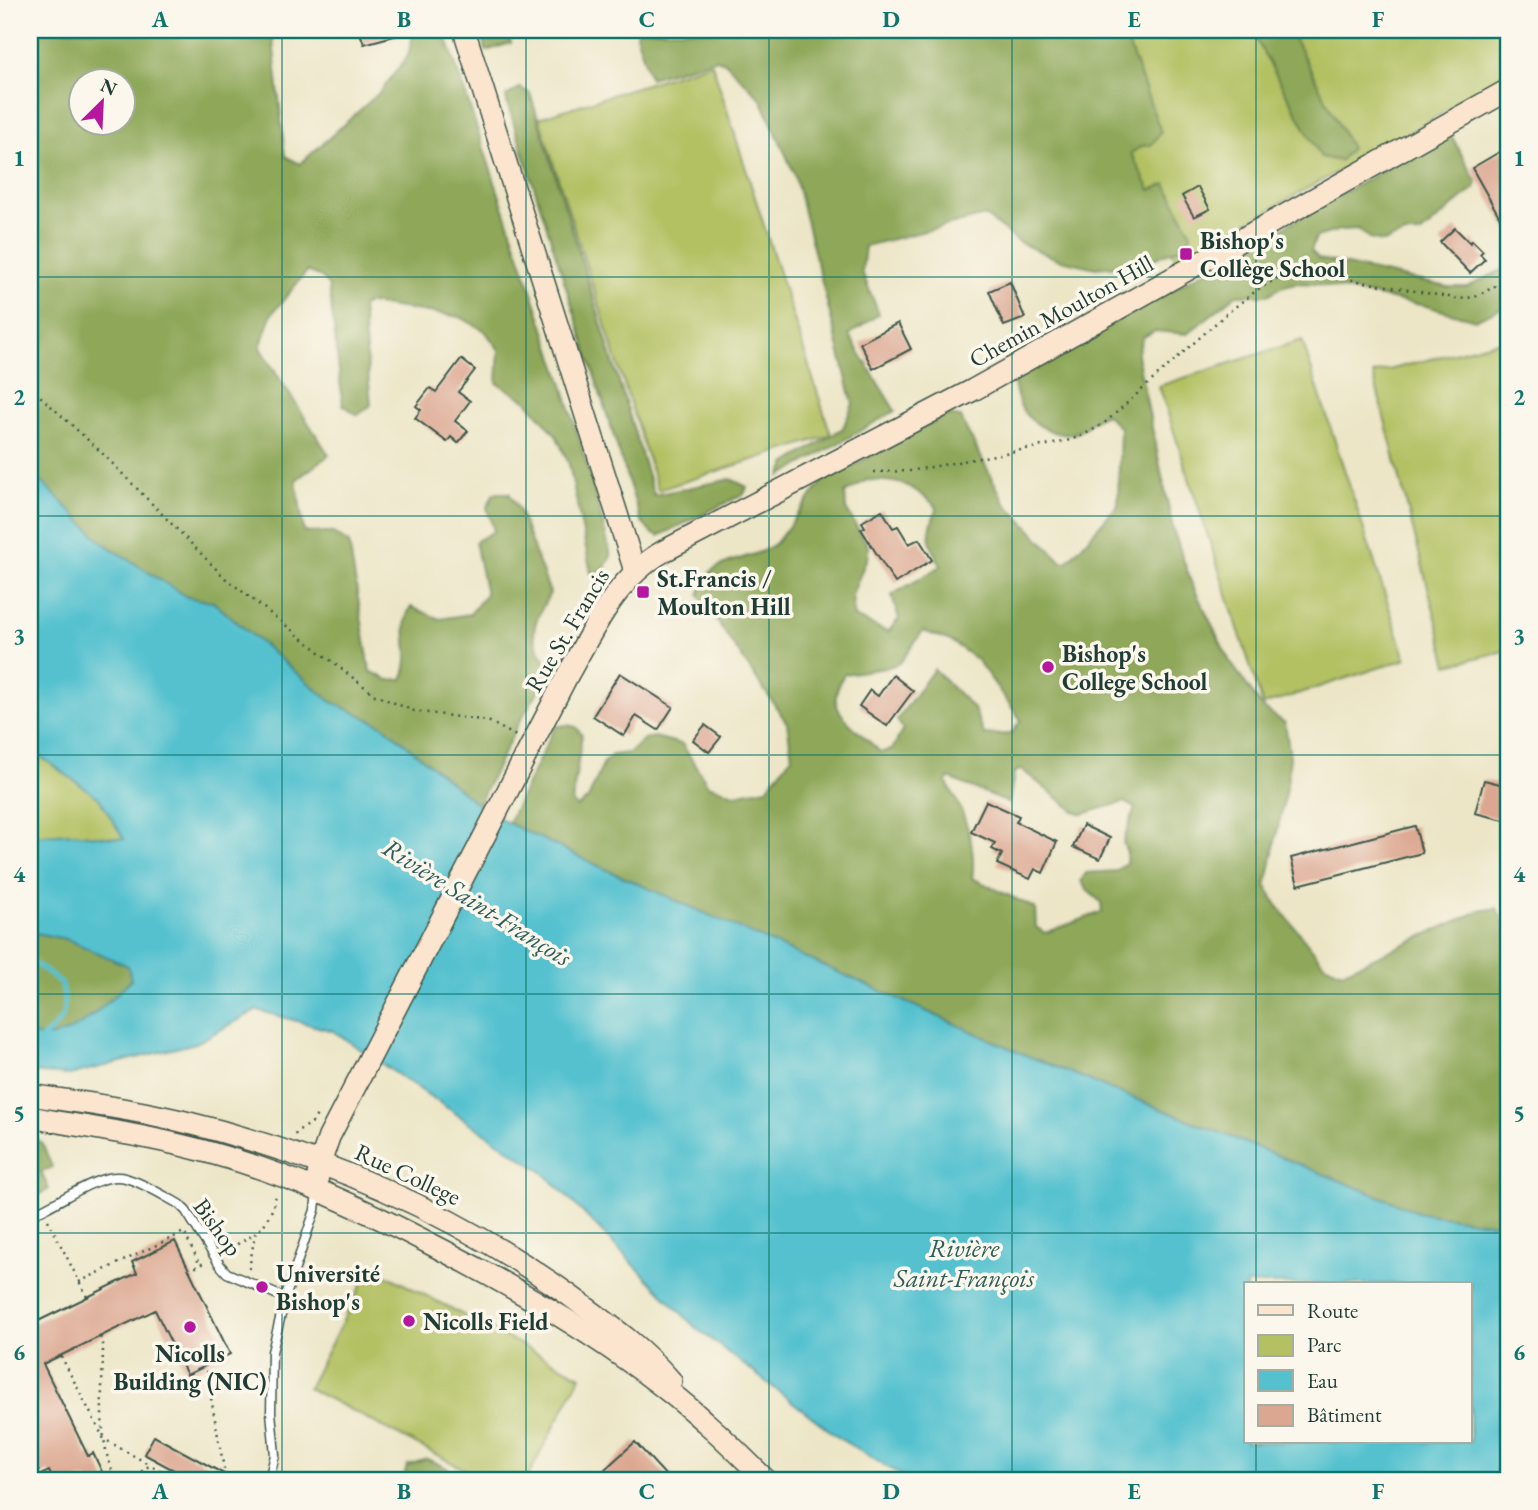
<svg xmlns="http://www.w3.org/2000/svg" width="1538" height="1510" font-family="'EB Garamond',serif">
  <rect width="100%" height="100%" fill="#fbf7ec"/>
  <filter id="ink" filterUnits="userSpaceOnUse"><feTurbulence type="fractalNoise" baseFrequency=".0143" numOctaves="2"/><feDisplacementMap in="SourceGraphic" scale="14" xChannelSelector="R" yChannelSelector="G"/><feConvolveMatrix kernelMatrix="1 2 1 2 8 2 1 2 1" color-interpolation-filters="sRGB"/></filter>
  <filter id="wash" filterUnits="userSpaceOnUse"><feTurbulence type="fractalNoise" baseFrequency=".00686" numOctaves="4" result="noise"/><feDisplacementMap in="SourceGraphic" scale="28" xChannelSelector="R" yChannelSelector="G"/><feGaussianBlur stdDeviation="1.57" result="paint"/><feColorMatrix in="noise" values="0 0 0 0 0 0 0 0 0 0 0 0 0 0 0 0 0 1.4 0 .05"/><feComposite in="paint" operator="in"/></filter>
  <g filter="url(#wash)">
    <rect width="100%" height="100%" fill="#ece5c6"/>
    <!-- green -->
    <g fill="#b3c163" stroke="#697f4c" stroke-width="2">
      <polygon points="1047,30 1508,30 1508,77 1177,261"/>
      <polygon points="712,63 831,435 658,490 539,118"/>
      <polygon points="1508,339 1508,650 1448,665 1373,374"/>
      <polygon points="1302,340 1406,659 1263,705 1159,386"/>
      <polygon points="30,749 99,798 125,840 72,833 30,836"/>
      <polygon points="371,1267 581,1376 526,1480 485,1480 308,1388"/>
    </g>
    <!-- forest -->
    <g fill="#8ea759" stroke="#567246" stroke-width="2" fill-rule="evenodd">
      <path d="M 30,30 L 272,30 L 285,156 L 300,164 L 380,92 L 408,56 L 414,30 L 444,30 L 563,385 L 593,486 L 611,556 L 603,571 L 591,573 L 569,464 L 556,435 L 527,401 L 497,383 L 499,350 L 485,331 L 460,317 L 369,303 L 362,306 L 371,405 L 358,415 L 343,405 L 329,287 L 322,277 L 307,271 L 271,315 L 260,348 L 329,455 L 296,480 L 304,532 L 333,533 L 349,543 L 370,671 L 388,680 L 402,679 C 415,655 397,627 411,607 L 440,619 L 470,614 L 486,594 L 475,542 L 494,531 L 487,507 L 494,493 L 509,493 L 519,510 L 550,593 C 531,629 526,635 552,669 L 518,724 L 478,805 L 384,726 L 330,701 L 213,602 L 187,597 L 103,543 L 30,470 ZM 80,80 L 122,80 L 122,122 L 80,122 Z"/>
      <polygon points="480,30 506,30 511,43 486,51"/>
      <polygon points="639,30 1123,30 1161,132 1151,145 1142,146 1131,153 1150,190 1166,184 1191,234 1187,245 1141,264 1096,268 1057,259 1020,243 985,216 865,246 862,272 879,314 849,335 895,411 781,476 786,464 843,428 853,404 794,173 761,99 725,62 716,59 650,78 636,34"/>
      <polygon points="1251,30 1290,30 1351,148 1340,161 1321,157"/>
      <polygon points="520,88 530,93 654,495 731,479 747,487 744,494 659,536 651,533 641,521 507,102 506,96"/>
      <path d="M 1448,133 L 1451,135 L 1477,183 L 1475,188 L 1420,234 L 1406,234 L 1383,242 L 1370,239 L 1358,229 L 1340,230 L 1316,237 L 1311,251 L 1319,259 L 1448,287 L 1467,287 L 1508,267 L 1508,305 L 1475,320 L 1426,306 L 1317,284 L 1295,283 L 1281,287 L 1268,295 L 1236,295 L 1187,334 L 1155,331 L 1143,337 L 1137,355 L 1173,529 L 1191,582 L 1229,660 L 1262,707 L 1285,723 L 1290,757 L 1287,785 L 1266,886 L 1277,905 L 1324,964 L 1342,972 L 1479,911 L 1497,908 L 1508,934 L 1508,1226 L 1421,1213 L 1023,1054 L 605,869 L 508,823 L 555,727 L 566,725 L 576,727 L 582,735 L 572,802 L 577,807 L 588,799 L 604,762 L 612,755 L 629,753 L 644,739 L 655,737 L 682,744 L 708,785 L 734,794 L 767,788 L 792,756 L 787,723 L 699,595 C 702,586 705,576 713,570 C 729,558 757,558 776,543 L 823,481 L 947,415 L 960,417 L 1005,503 L 1062,562 L 1067,562 L 1118,505 L 1120,428 L 1106,414 C 1094,417 1089,427 1078,432 C 1063,440 1039,427 1027,416 C 1018,406 1016,392 1013,379 L 1017,375 L 1237,254 ZM 867,480 C 903,481 909,483 937,507 C 927,537 926,538 941,566 L 892,595 L 899,619 L 888,632 L 854,617 L 852,595 L 868,555 L 868,546 L 846,509 L 845,493 ZM 923,631 L 951,641 L 977,660 L 1021,720 L 1011,734 L 984,735 L 974,709 L 934,669 L 897,720 L 903,729 L 892,750 L 880,752 C 869,740 843,721 837,706 C 833,696 839,683 844,674 L 885,668 L 900,663 ZM 1021,769 L 1074,811 L 1083,814 L 1124,802 L 1135,808 L 1123,843 L 1127,852 L 1126,863 L 1116,871 L 1086,873 L 1081,881 L 1087,890 L 1101,902 L 1102,912 L 1045,933 L 1036,927 L 1035,908 L 972,878 C 977,846 964,809 946,782 L 949,778 L 1009,803 L 1014,773 Z"/>
      <path d="M 30,932 L 66,939 L 129,966 L 132,980 C 105,1003 69,1048 30,1034 Z"/>
      <polygon points="32,1138 42,1143 52,1167 41,1172 49,1189 30,1200 30,1140"/>
      <polygon points="427,1459 447,1468 460,1480 403,1480 407,1465"/>
    </g>
    <!-- water -->
    <path fill="#55c1cf" stroke="#3a7f82" stroke-width="2" fill-rule="evenodd" d="M 30,470 L 103,543 L 187,597 L 213,602 L 330,701 L 384,726 L 478,805 L 508,823 L 605,869 L 1023,1054 L 1421,1213 L 1508,1226 L 1508,1480 L 909,1480 L 842,1440 L 695,1327 L 544,1173 L 333,1031 L 257,1010 L 196,1043 L 69,1075 L 30,1072 L 30,1034 C 69,1048 105,1003 131,980 L 128,966 L 66,939 L 30,932 L 30,836 L 72,833 L 124,839 L 99,798 L 30,749 ZM 1246,1284 L 1470,1284 L 1470,1442 L 1246,1442 Z"/>
    <g fill="none" stroke-linecap="round" stroke-linejoin="round">
      <!-- stream -->
      <path stroke="#55c1cf" stroke-width="5" d="M 30,963 L 39,966 L 62,984 C 67,1013 65,1020 42,1038"/>
    </g>
    <g id="blocks">
      <!-- building -->
      <g fill="#dca791">
        <polygon points="359,30 400,30 401,34 364,44"/>
        <polygon points="1508,147 1508,232 1472,168"/>
        <polygon points="1198,187 1210,209 1194,217 1182,196"/>
        <polygon points="1455,228 1470,243 1472,240 1483,251 1480,254 1485,259 1470,273 1440,242"/>
        <polygon points="1010,282 1025,318 1004,326 989,291"/>
        <polygon points="898,323 911,349 873,369 860,343"/>
        <polygon points="461,359 475,370 458,392 470,401 455,421 468,431 458,443 451,437 447,442 415,418 421,410 416,406 430,388 436,392"/>
        <polygon points="882,510 893,528 898,526 909,544 919,539 932,560 895,583 861,529 865,527 862,522"/>
        <polygon points="620,673 673,707 658,730 636,716 624,736 593,716"/>
        <polygon points="893,675 913,691 887,726 859,706 870,690 878,696"/>
        <polygon points="705,725 721,737 709,752 693,740"/>
        <polygon points="1484,780 1508,786 1508,821 1475,813"/>
        <polygon points="986,801 1019,816 1016,822 1057,842 1043,873 1035,869 1030,879 997,864 1002,854 992,849 995,843 971,832"/>
        <polygon points="1083,825 1110,838 1100,859 1073,847"/>
        <polygon points="1415,826 1422,853 1298,885 1291,858"/>
        <polygon points="175,1241 230,1354 187,1375 155,1310 43,1364 88,1456 93,1453 106,1480 53,1480 49,1471 30,1480 30,1449 37,1446 30,1432 30,1325 137,1273 132,1262"/>
        <polygon points="154,1436 235,1480 192,1480 144,1454"/>
        <polygon points="635,1442 670,1480 593,1480"/>
      </g>
    </g>
  </g>
  <g filter="url(#ink)">
    <use href="#blocks" fill-opacity="0" stroke="#3e564a" stroke-width="2"/>
    <g fill="none" stroke-linecap="round" stroke-linejoin="round">
      <defs>
        <g id="lane">
          <path d="M 30,1215 C 57,1206 98,1171 125,1178 C 144,1183 162,1195 179,1204 L 186,1211 L 220,1265 L 227,1273 L 285,1298"/>
          <polyline points="269,1480 275,1455 271,1412 272,1352 285,1298 315,1210 317,1192"/>
        </g>
        <g id="secondary">
          <polyline points="464,30 635,571"/>
          <path d="M 30,1095 C 80,1102 132,1109 181,1121 C 318,1154 451,1211 566,1293 C 603,1320 641,1346 671,1381"/>
          <path d="M 30,1117 C 90,1128 152,1136 211,1153 C 285,1173 353,1204 421,1239 C 519,1289 623,1348 705,1422 C 726,1440 746,1461 766,1480"/>
          <path d="M 316,1189 L 320,1163 L 329,1137 L 567,676 C 593,630 616,578 664,551 L 973,390 L 1508,90"/>
        </g>
      </defs>
      <!-- lane casing -->
      <use href="#lane" stroke="#3e564a" stroke-width="11"/>
      <!-- secondary casing -->
      <use href="#secondary" stroke="#3e564a" stroke-width="24"/>
      <!-- path -->
      <g stroke="#3e564a" stroke-width="2.5" stroke-dasharray="2 5" stroke-linecap="butt">
        <polyline points="30,387 99,450 225,578 375,695 414,711 488,721 516,736"/>
        <path d="M 874,472 L 910,471 L 1058,443 C 1077,439 1091,432 1107,421 L 1226,314 L 1260,288 L 1280,277 L 1298,272 L 1319,274 L 1460,299 L 1475,297 L 1508,279"/>
        <polyline points="295,1135 297,1131 311,1124 319,1112"/>
        <polyline points="48,1220 87,1297"/>
        <polyline points="225,1251 255,1234"/>
        <polyline points="249,1269 255,1234 264,1225 272,1210 276,1195"/>
        <polyline points="189,1271 200,1265"/>
        <polyline points="79,1282 184,1232 200,1265 204,1263"/>
        <path d="M 100,1337 L 103,1343 C 103,1387 96,1440 116,1480"/>
        <polyline points="61,1356 104,1439 150,1465"/>
        <polyline points="208,1364 207,1376 226,1480"/>
        <polyline points="38,1469 43,1480"/>
        <polyline points="130,1480 150,1465 179,1480"/>
      </g>
      <!-- lane -->
      <use href="#lane" stroke="#fff" stroke-width="8"/>
      <!-- secondary -->
      <use href="#secondary" stroke="#fce5cf" stroke-width="21"/>
    </g>
  </g>
  <!-- grid -->
  <path fill="none" stroke="#0f766e" stroke-width="2" stroke-opacity="0.55" d="M 282,30 L 282,1480M 526,30 L 526,1480M 769,30 L 769,1480M 1012,30 L 1012,1480M 1256,30 L 1256,1284M 30,277 L 1508,277M 30,516 L 1508,516M 30,755 L 1508,755M 30,994 L 1508,994M 30,1233 L 1508,1233M 1256,1442 L 1256,1480"/>
  <!-- markers -->
  <g fill="#b5179e" stroke="#fbf7ec" stroke-width="2.5">
    <rect x="1179" y="247" width="14" height="14" rx="3.5"/>
    <rect x="636" y="585" width="14" height="14" rx="3.5"/>
    <circle cx="1048" cy="667" r="7"/>
    <circle cx="262" cy="1287" r="7"/>
    <circle cx="409" cy="1321" r="7"/>
    <circle cx="190" cy="1327" r="7"/>
  </g>
  <g text-anchor="middle" dominant-baseline="central" stroke-width="7" stroke-linejoin="round" paint-order="stroke">
    <!-- poi labels -->
    <g font-size="24" font-weight="bold" fill="#1f3d34" stroke="#fbf7ec" text-anchor="start">
      <text x="1200" y="240">Bishop's<tspan x="1200" dy="28">Collège School</tspan></text>
      <text x="657" y="578">St.Francis /<tspan x="657" dy="28">Moulton Hill</tspan></text>
      <text x="1062" y="653">Bishop's<tspan x="1062" dy="28">College School</tspan></text>
      <text x="276" y="1273">Université<tspan x="276" dy="28">Bishop's</tspan></text>
      <text x="423" y="1321">Nicolls Field</text>
      <text x="190" y="1353" text-anchor="middle">Nicolls<tspan x="190" dy="28">Building (NIC)</tspan></text>
    </g>
    <!-- street labels -->
    <g font-size="24" fill="#1f3d34" stroke="#fbf7ec">
      <text transform="translate(1061 311) rotate(-29)">Chemin Moulton Hill</text>
      <text transform="translate(567 630) rotate(-59)">Rue St. Francis</text>
      <text transform="translate(408 1174) rotate(25)">Rue College</text>
      <text transform="translate(218 1227) rotate(54)">Bishop</text>
    </g>
    <!-- water labels -->
    <g font-size="26" font-style="italic" fill="#2c5e5b" stroke="#fbf7ec">
      <text transform="translate(477 902) rotate(32)">Rivière Saint-François</text>
      <text x="964" y="1248">Rivière<tspan x="964" dy="30">Saint-François</tspan></text>
    </g>
  </g>
  <!-- margin -->
  <rect width="1538" height="1510" fill="none" stroke="#fbf7ec" stroke-width="77"/>
  <!-- legend -->
  <rect x="1244" y="1282" width="228" height="161" fill="#fbf7ec" stroke="#a3ada2" stroke-width="2"/>
  <rect x="1258" y="1305" width="35" height="10" fill="#fce5cf" stroke="#a3ada2" stroke-width="2"/>
  <text x="1307" y="1318" font-size="21" fill="#1f3d34">Route</text>
  <rect x="1258" y="1335" width="35" height="21" fill="#b3c163" stroke="#a3ada2" stroke-width="2"/>
  <text x="1307" y="1352" font-size="21" fill="#1f3d34">Parc</text>
  <rect x="1258" y="1370" width="35" height="21" fill="#55c1cf" stroke="#a3ada2" stroke-width="2"/>
  <text x="1307" y="1388" font-size="21" fill="#1f3d34">Eau</text>
  <rect x="1258" y="1405" width="35" height="21" fill="#dca791" stroke="#a3ada2" stroke-width="2"/>
  <text x="1307" y="1422" font-size="21" fill="#1f3d34">Bâtiment</text>
  <!-- north arrow -->
  <g transform="translate(102 102) rotate(24)"><circle r="33" fill="#fbf7ec" stroke="#a3ada2" stroke-width="2"/>
  <path d="M0-5L12 26L0 18L-12 26Z" fill="#b5179e"/>
  <text y="-10" font-size="19" font-weight="bold" text-anchor="middle" fill="#1f3d34">N</text>
  </g>
  <rect x="38" y="38" width="1462" height="1434" fill="none" stroke="#0f766e" stroke-width="2.5"/>
  <g font-size="23" text-anchor="middle" font-weight="bold" fill="#0f766e">
    <text x="160" y="27">A</text>
    <text x="404" y="27">B</text>
    <text x="647" y="27">C</text>
    <text x="891" y="27">D</text>
    <text x="1134" y="27">E</text>
    <text x="1378" y="27">F</text>
    <text x="19" y="166">1</text>
    <text x="1519" y="166">1</text>
    <text x="19" y="405">2</text>
    <text x="1519" y="405">2</text>
    <text x="19" y="644">3</text>
    <text x="1519" y="644">3</text>
    <text x="19" y="882">4</text>
    <text x="1519" y="882">4</text>
    <text x="19" y="1121">5</text>
    <text x="1519" y="1121">5</text>
    <text x="19" y="1360">6</text>
    <text x="1519" y="1360">6</text>
    <text x="160" y="1499">A</text>
    <text x="404" y="1499">B</text>
    <text x="647" y="1499">C</text>
    <text x="891" y="1499">D</text>
    <text x="1134" y="1499">E</text>
    <text x="1378" y="1499">F</text>
  </g>
</svg>
